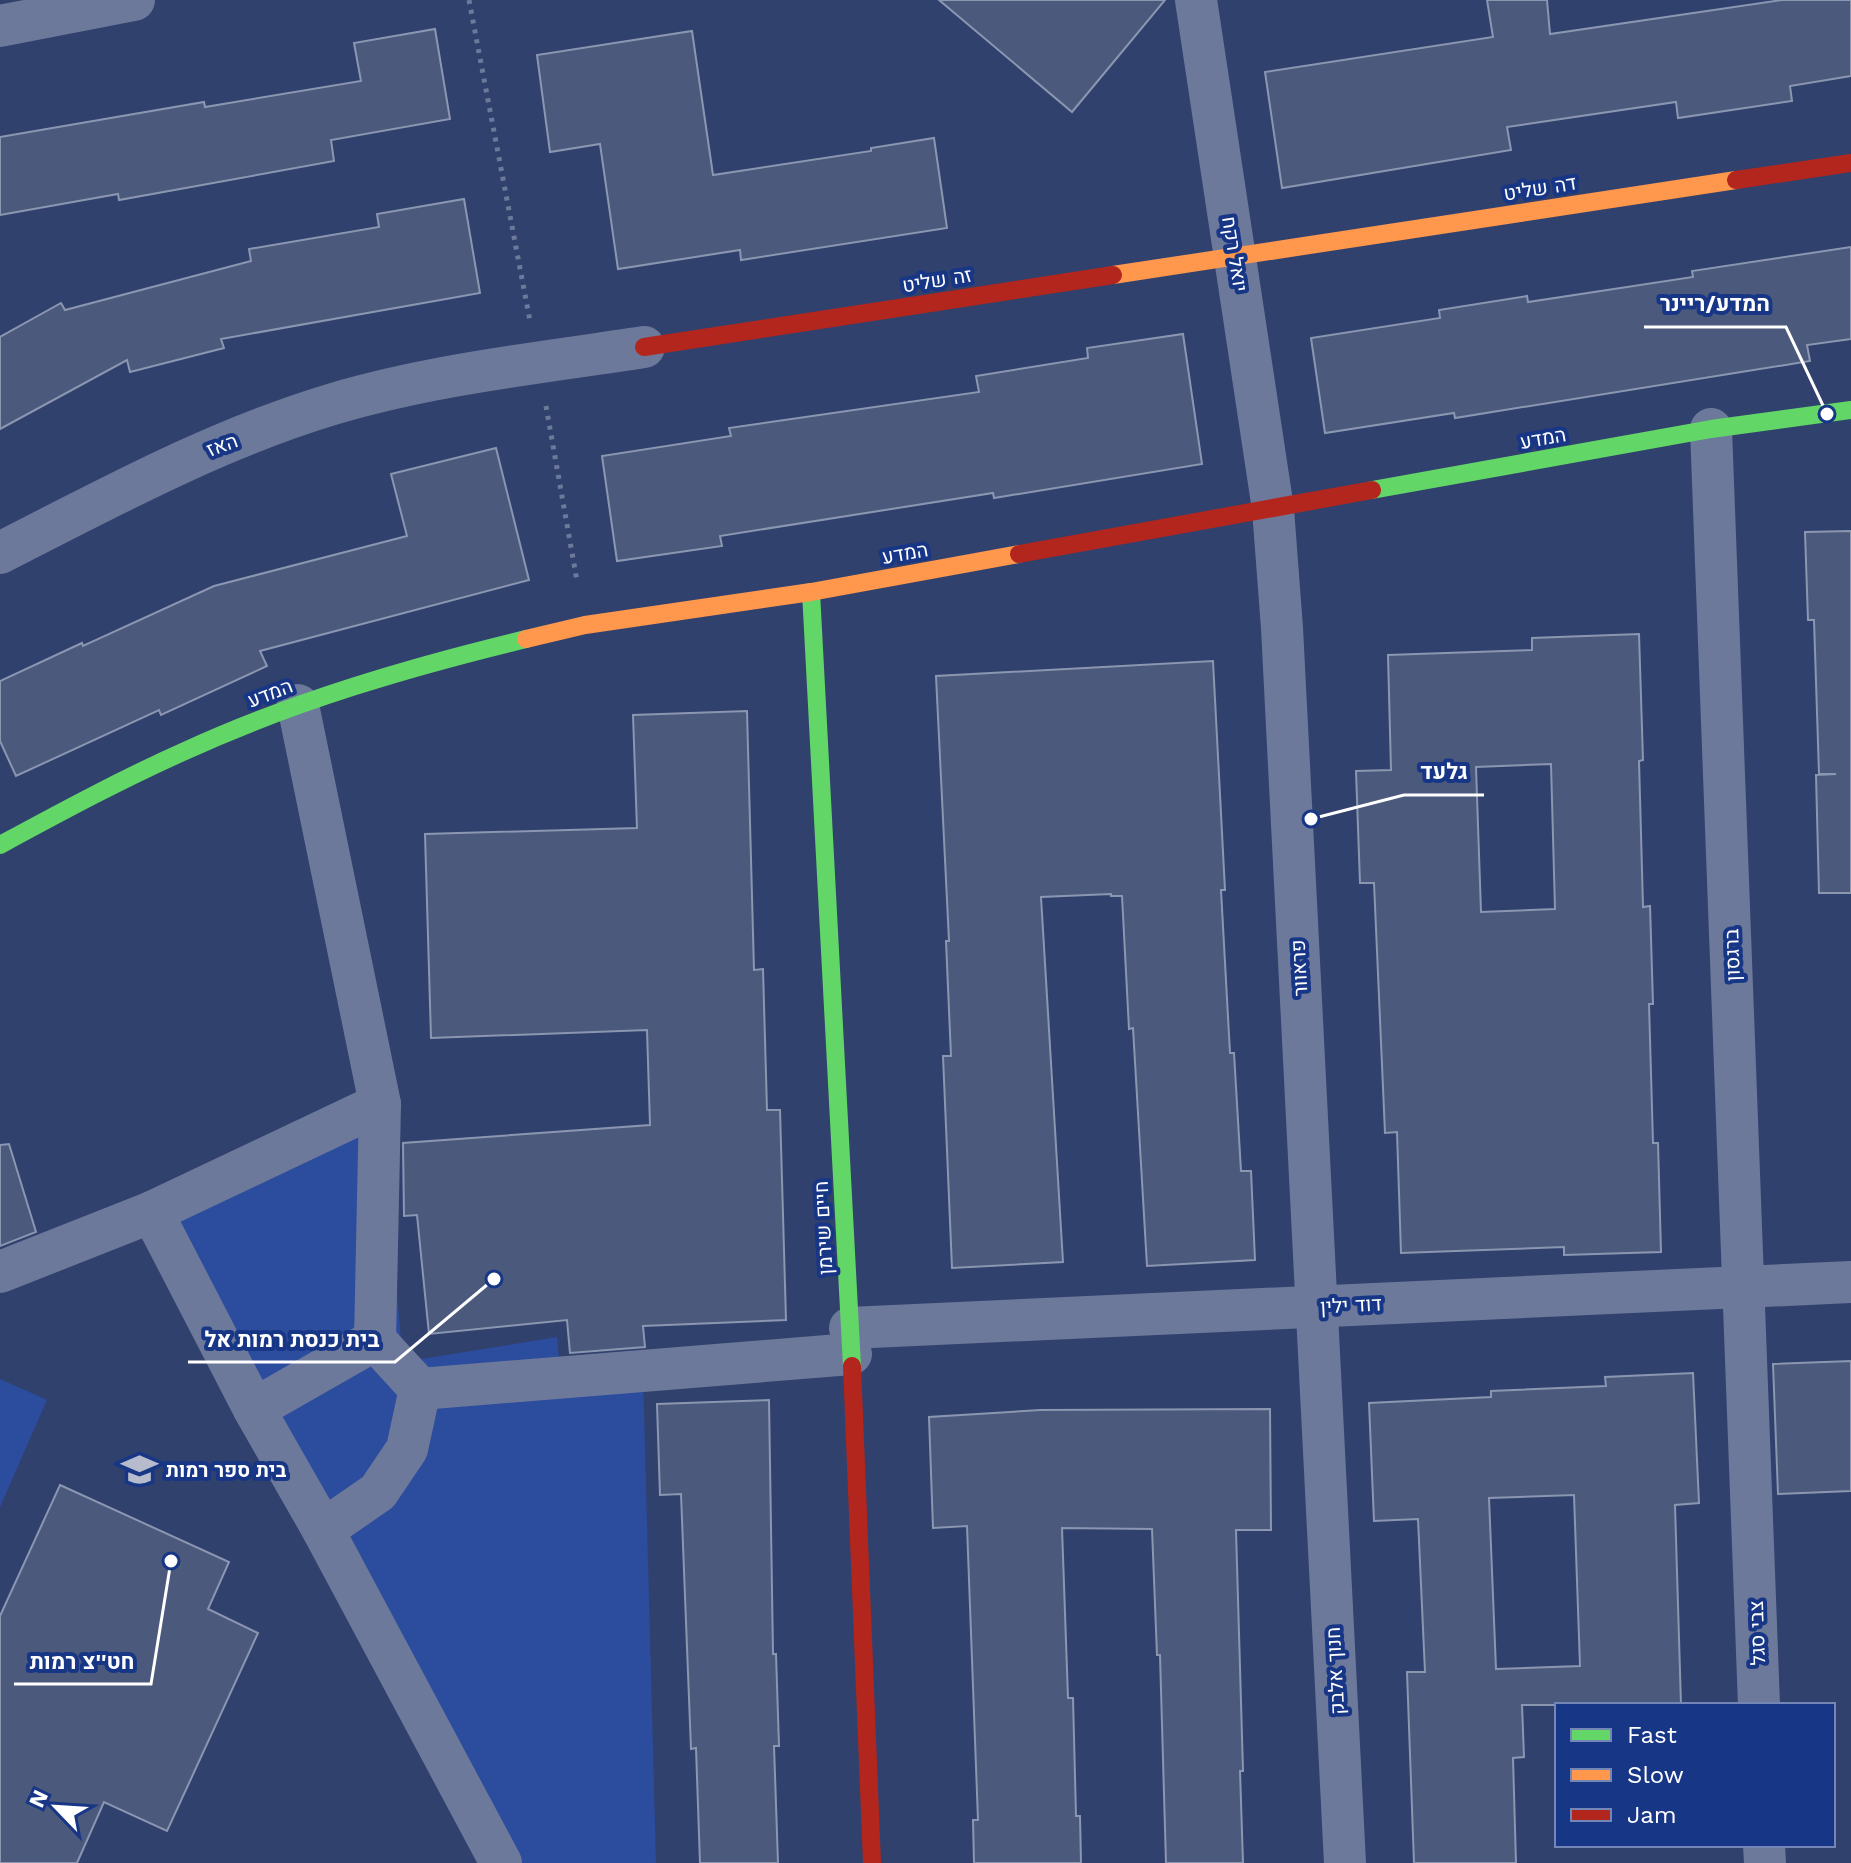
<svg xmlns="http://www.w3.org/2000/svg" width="1851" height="1863" font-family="'Work Sans',Heebo,sans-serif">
  <rect width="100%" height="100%" fill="#31416d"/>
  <!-- green -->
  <g fill="#2c4c9d">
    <polygon points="380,1104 403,1362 557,1337 561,1379 643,1372 656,1863 478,1863 147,1218"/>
    <polygon points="0,1379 47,1400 0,1507"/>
  </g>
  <!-- building -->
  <g fill="#4b597c" stroke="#8b96b1" stroke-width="2" fill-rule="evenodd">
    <polygon points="939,0 1165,0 1072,112"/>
    <polygon points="1487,0 1547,0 1550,34 1782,0 1851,0 1851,76 1790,86 1792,101 1678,118 1676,102 1507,127 1511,150 1282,188 1265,72 1493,37"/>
    <polygon points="435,29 450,119 331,140 334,161 119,200 118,194 0,215 0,137 204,102 205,107 361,81 354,43"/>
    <polygon points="692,31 713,175 871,151 871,148 934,138 947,228 741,260 740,250 618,269 600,144 550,152 537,55"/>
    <polygon points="464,199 480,293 221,339 224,348 130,372 127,360 0,429 0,337 61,303 65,310 251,261 249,249 379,227 377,214"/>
    <polygon points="1851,247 1851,339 1807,345 1810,361 1455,418 1454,413 1325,433 1311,338 1440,318 1439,310 1527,296 1528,302 1693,277 1692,271"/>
    <polygon points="1183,334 1202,464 994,498 993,493 720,536 722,546 617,561 602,456 731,436 729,428 979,392 976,376 1088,358 1087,348"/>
    <polygon points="496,448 529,580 260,651 267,666 161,715 159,710 16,776 0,741 0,681 82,643 83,646 214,586 407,536 391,474"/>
    <polygon points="1851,531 1851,893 1819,893 1816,775 1836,774 1819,774 1814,620 1808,620 1805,532"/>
    <path d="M 1639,634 L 1643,760 L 1639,761 L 1643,907 L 1650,906 L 1653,1004 L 1649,1004 L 1653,1143 L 1658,1143 L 1661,1252 L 1564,1255 L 1564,1247 L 1401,1253 L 1397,1132 L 1385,1133 L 1374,883 L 1360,883 L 1356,771 L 1391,770 L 1388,655 L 1532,650 L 1532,638 ZM 1551,764 L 1555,909 L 1481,912 L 1476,767 Z"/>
    <polygon points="1213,661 1225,890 1221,890 1230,1053 1234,1053 1241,1171 1251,1171 1255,1260 1147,1266 1133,1028 1129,1029 1122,896 1111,896 1111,894 1041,897 1063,1262 952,1268 943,1056 951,1056 946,941 949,941 936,676"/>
    <polygon points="747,711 754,970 763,969 767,1110 780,1110 786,1320 643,1326 645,1347 570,1353 567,1320 429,1334 417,1215 404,1216 403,1143 650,1125 647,1030 431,1038 425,834 637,828 633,715"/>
    <polygon points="9,1144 36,1232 0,1246 0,1145"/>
    <polygon points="1851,1361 1851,1491 1778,1494 1773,1364"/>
    <path d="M 1693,1373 L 1699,1503 L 1675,1505 L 1681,1705 L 1522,1705 L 1524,1757 L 1513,1758 L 1516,1863 L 1414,1863 L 1407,1672 L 1425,1672 L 1418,1519 L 1374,1521 L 1369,1403 L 1491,1397 L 1491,1391 L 1606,1386 L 1605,1377 ZM 1574,1495 L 1580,1666 L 1496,1669 L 1489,1498 Z"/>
    <polygon points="769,1400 773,1654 776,1654 779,1746 774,1746 778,1863 700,1863 696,1748 691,1749 681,1494 660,1495 657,1404"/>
    <polygon points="1270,1409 1271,1530 1236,1530 1243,1771 1240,1771 1243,1863 1166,1863 1160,1655 1157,1655 1152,1529 1062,1528 1068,1698 1073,1698 1076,1816 1080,1816 1081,1863 974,1863 973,1820 978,1820 967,1526 933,1528 929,1417 1040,1410"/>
    <polygon points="60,1485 229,1562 208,1609 258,1633 167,1831 104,1802 77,1863 0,1863 0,1616"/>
  </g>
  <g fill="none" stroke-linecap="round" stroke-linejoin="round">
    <!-- path -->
    <g stroke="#6d799b" stroke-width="5" stroke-dasharray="4 6" stroke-linecap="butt">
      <polyline points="469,0 530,321"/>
      <polyline points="546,406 577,581"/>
    </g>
    <!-- street -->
    <g stroke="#6d799b" stroke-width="42">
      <polyline points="1196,0 1273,509 1282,628 1345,1863"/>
      <polyline points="0,26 134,0"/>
      <polyline points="1711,429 1759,1705"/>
      <path d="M 0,553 C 108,498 216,439 333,404 C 434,374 540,363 644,347"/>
      <polyline points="298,705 380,1104 375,1340"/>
      <polyline points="152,1212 254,1409"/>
      <polyline points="0,1272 152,1212 380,1104"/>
      <polyline points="850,1328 1851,1282"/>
      <polyline points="323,1530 254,1409 375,1340 420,1389"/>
      <polyline points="1764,1845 1765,1863"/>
      <polyline points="501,1863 323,1530 378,1492 407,1449 420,1389 851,1354"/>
    </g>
    <!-- fast -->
    <g stroke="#63d668" stroke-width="18">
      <polyline points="1372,490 1711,429 1851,410"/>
      <polyline points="811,592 852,1366"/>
      <path d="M 0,845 C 61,812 122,779 185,751 C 294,701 410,667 526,639"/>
    </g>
    <!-- slow -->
    <g stroke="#ff974d" stroke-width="18">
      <polyline points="1113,275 1736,180"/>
      <polyline points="526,639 585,625 811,592 1019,554"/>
    </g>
    <!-- jam -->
    <g stroke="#b3261e" stroke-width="18">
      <polyline points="1736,180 1851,163"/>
      <polyline points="644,347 1113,275"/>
      <polyline points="1019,554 1372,490"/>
      <polyline points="852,1366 872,1863"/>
    </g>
  </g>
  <!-- icons -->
  <defs>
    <symbol id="school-bare" viewBox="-9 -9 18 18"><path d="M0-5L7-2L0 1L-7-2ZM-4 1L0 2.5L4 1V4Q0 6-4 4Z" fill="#b7bccc" stroke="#183686" stroke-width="2.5" paint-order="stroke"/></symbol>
  </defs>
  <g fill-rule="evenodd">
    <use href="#school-bare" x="114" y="1444" width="51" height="51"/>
  </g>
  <g text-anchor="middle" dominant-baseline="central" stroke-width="8" stroke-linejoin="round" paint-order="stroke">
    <!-- street labels -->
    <g font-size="20" fill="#fff" stroke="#183686">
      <text transform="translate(1540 188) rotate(-9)">דה שליט</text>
      <text transform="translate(1235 254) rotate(81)">יואל רקח</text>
      <text transform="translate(937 280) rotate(-9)">זה שליט</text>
      <text transform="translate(1543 438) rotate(-10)">המדע</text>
      <text transform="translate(222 445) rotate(-20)">האז</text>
      <text transform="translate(905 553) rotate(-10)">המדע</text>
      <text transform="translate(270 693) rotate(-21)">המדע</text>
      <text transform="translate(1732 955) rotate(-92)">ברגסון</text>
      <text transform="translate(1299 968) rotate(-93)">פראוור</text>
      <text transform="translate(823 1228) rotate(-93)">חיים שירמן</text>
      <text transform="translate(1351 1305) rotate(-3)">דוד ילין</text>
      <text transform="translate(1757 1633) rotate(-92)">צבי סגל</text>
      <text transform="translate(1335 1671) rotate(-93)">חנוך אלבק</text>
    </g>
    <!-- poi labels -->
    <g font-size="20" font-weight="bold" fill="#fff" stroke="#183686" text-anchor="start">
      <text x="166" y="1470">בית ספר רמות</text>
    </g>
  </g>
  <!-- callouts -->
  <path fill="none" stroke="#fff" stroke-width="3" d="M1827 414L1786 327H1644M1311 819L1404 795H1484M494 1279L395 1362H188M171 1561L151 1684H14"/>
  <g fill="#fff" stroke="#183686" stroke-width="3">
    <circle cx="1827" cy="414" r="8"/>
    <circle cx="1311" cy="819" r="8"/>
    <circle cx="494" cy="1279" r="8"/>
    <circle cx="171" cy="1561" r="8"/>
  </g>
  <g font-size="22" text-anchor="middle" font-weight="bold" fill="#fff" stroke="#183686" stroke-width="8" stroke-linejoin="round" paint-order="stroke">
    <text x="1715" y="311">המדע/ריינר</text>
    <text x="1444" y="779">גלעד</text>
    <text x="292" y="1347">בית כנסת רמות אל</text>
    <text x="82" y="1669">חט''צ רמות</text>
  </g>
  <!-- legend -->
  <rect x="1555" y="1703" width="280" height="144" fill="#183686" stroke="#7486b6" stroke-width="2"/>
  <rect x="1571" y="1729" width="40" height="12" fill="#63d668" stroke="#7486b6" stroke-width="2"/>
  <text x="1627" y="1743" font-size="24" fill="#ffffff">Fast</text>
  <rect x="1571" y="1769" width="40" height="12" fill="#ff974d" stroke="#7486b6" stroke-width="2"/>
  <text x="1627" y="1783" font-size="24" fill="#ffffff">Slow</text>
  <rect x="1571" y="1809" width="40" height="12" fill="#b3261e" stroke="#7486b6" stroke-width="2"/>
  <text x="1627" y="1823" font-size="24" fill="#ffffff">Jam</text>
  <!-- north arrow -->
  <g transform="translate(56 1807) rotate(295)" stroke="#183686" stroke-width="6" paint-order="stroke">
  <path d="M0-6L14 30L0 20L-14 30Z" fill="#ffffff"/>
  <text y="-12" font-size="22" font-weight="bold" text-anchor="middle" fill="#ffffff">N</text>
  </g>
</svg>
